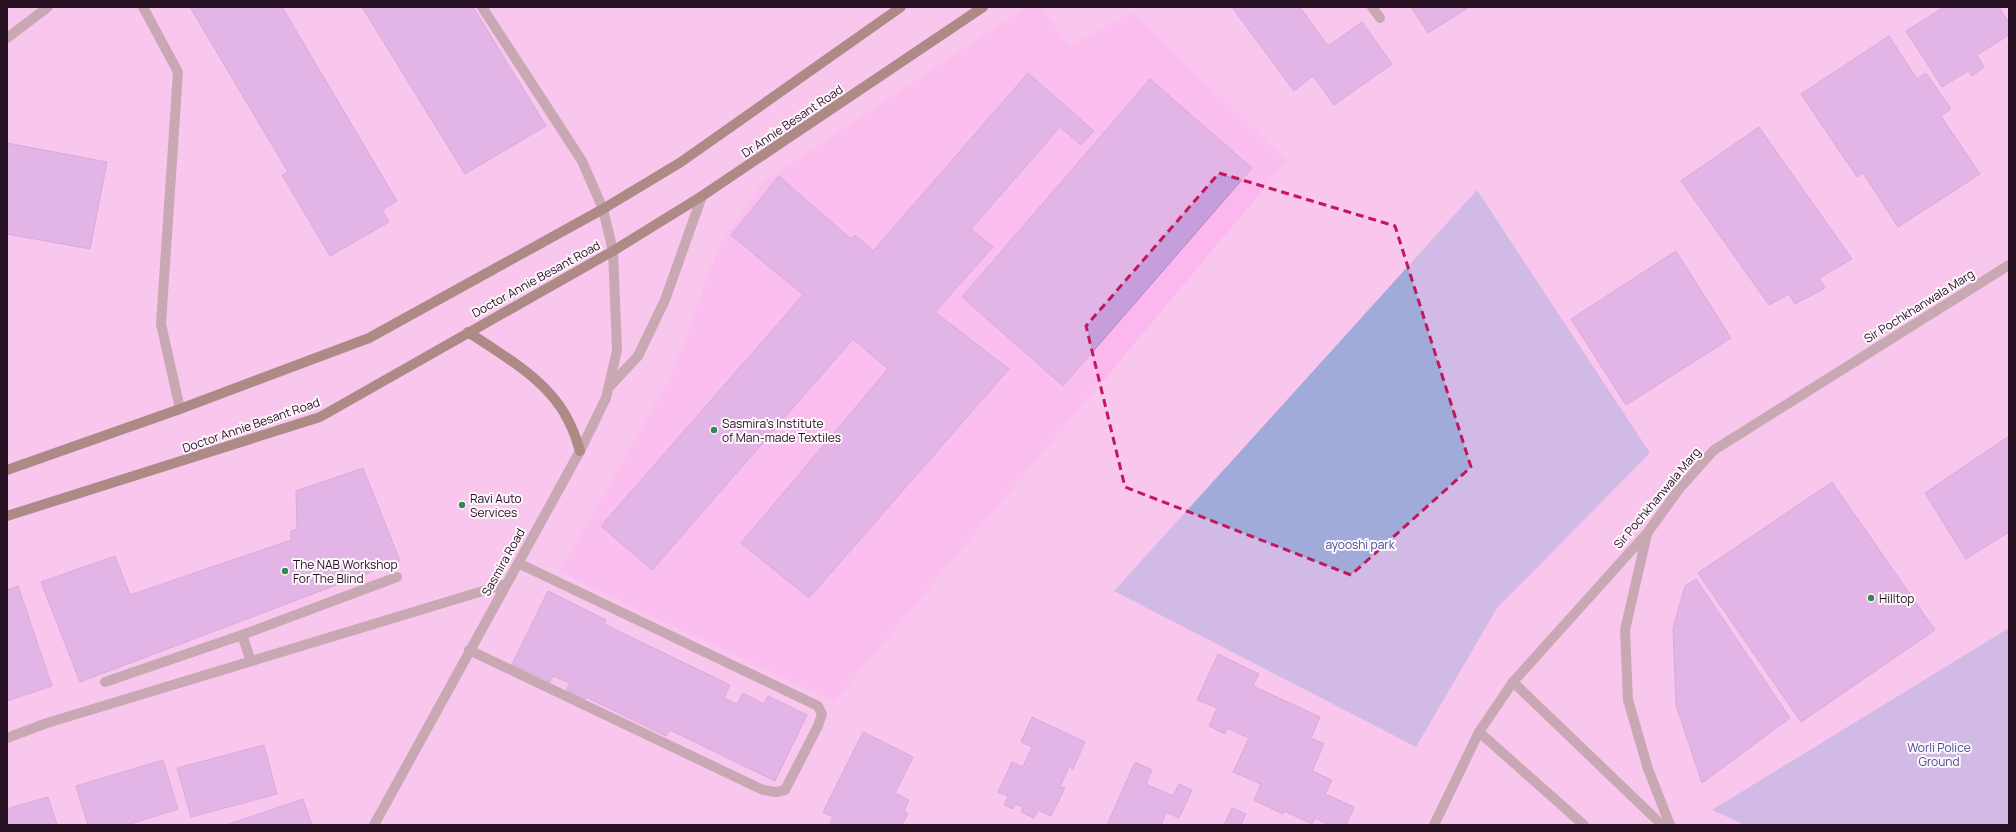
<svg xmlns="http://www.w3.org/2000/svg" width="2016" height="832" font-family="Manrope,sans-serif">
  <rect width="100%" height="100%" fill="#f9c6ee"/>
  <!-- built -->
  <polygon fill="#fdb7ef" points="1026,7 1042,7 1070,46 1132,12 1287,161 834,702 559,572 672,374 718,248 759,185"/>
  <!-- green -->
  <g fill="#a0abd9">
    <polygon points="1477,190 1650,453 1497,608 1416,747 1114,591"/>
    <polygon points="2009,628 2009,825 1745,825 1712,810"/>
  </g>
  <!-- building -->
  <g fill="#c79edc" stroke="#af87c3">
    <polygon points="190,7 282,7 397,201 382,210 389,222 330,256 282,175 288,172"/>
    <polygon points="362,7 473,7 546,126 465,174"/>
    <polygon points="1232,7 1300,7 1328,46 1362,22 1392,64 1334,105 1313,76 1294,91"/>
    <polygon points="1411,7 1469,7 1428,33"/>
    <polygon points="1944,7 1999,7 2009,23 2009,35 1977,55 1984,67 1972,76 1968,71 1942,87 1906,31"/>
    <polygon points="1889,36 1917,79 1926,73 1951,109 1941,116 1980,174 1898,227 1863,173 1857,177 1801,94"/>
    <polygon points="1028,73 1094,131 1081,145 1060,127 971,229 993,247 935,312 1009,369 809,598 741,543 888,369 853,339 652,570 601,526 803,295 731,235 779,176 851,239 855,235 873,251"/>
    <polygon points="1150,79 1252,168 1063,386 962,297"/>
    <polygon points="1759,127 1852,259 1819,278 1825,288 1795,304 1789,294 1769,305 1681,181"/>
    <polygon points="7,143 107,162 90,249 7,234"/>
    <polygon points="1676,251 1731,338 1626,405 1571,319"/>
    <polygon points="2009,436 2009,532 1966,559 1925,493"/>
    <polygon points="363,468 400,561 80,682 41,582 115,556 130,595 291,540 291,531 297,529 296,491"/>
    <polygon points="1832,482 1935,630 1801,722 1698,573"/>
    <polygon points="1696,579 1790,718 1702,783 1676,705 1673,628 1685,586"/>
    <polygon points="18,586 52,686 7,701 7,590"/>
    <polygon points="548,591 606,620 604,624 730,685 724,698 737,704 743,693 764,704 768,696 807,715 775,781 670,730 666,736 586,697 585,699 566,690 570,683 553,676 550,682 512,664"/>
    <polygon points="1218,654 1259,674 1253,686 1320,717 1311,738 1324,744 1312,771 1332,780 1325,794 1354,807 1346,825 1329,825 1315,818 1312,824 1284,811 1283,814 1254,800 1261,784 1233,772 1249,738 1227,728 1225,734 1209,726 1217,708 1197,700"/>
    <polygon points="1032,717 1085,742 1073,769 1069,767 1060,787 1065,788 1051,816 1038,810 1034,818 1021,812 1023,807 1015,804 1013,809 1004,805 1008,796 998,792 1012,762 1023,767 1032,747 1021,742"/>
    <polygon points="863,732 913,757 895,793 909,800 904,811 908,814 902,825 829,825 833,817 823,812"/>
    <polygon points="264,745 277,794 191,817 177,768"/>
    <polygon points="163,760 178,809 127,825 88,825 76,786"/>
    <polygon points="1135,762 1152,770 1146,784 1173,796 1179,784 1192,790 1179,818 1166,812 1161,825 1107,825"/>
    <polygon points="48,797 57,825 7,825 7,809"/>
    <polygon points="303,799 312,825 226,825"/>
    <polygon points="1232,808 1246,814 1241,825 1224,825"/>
  </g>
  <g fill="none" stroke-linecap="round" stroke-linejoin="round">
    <!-- minor -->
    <g stroke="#8d866b" stroke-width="10">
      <polyline points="143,7 178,72 161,324 180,409"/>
      <polyline points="1372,7 1380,18"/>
      <polyline points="7,38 48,7"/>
      <polyline points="611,385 638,356 665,300 702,196"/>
      <polyline points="1647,534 1625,630 1628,700 1648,769 1670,825"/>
      <polyline points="242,635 397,577"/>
      <polyline points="469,650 763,790 776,792 785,790 818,726 822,714 818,706 518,563"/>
      <polyline points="105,682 242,635 251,661"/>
      <polyline points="1513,682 1662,825"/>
      <polyline points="1479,732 1584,825"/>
      <polyline points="7,738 47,723 506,584"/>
      <polyline points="374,825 580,451 606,398 617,350 613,251 603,209 582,161 482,7"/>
      <polyline points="1434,825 1479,732 1513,682 1648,532 1679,489 1714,450 2009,265"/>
    </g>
    <!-- major -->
    <g stroke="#504208" stroke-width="10">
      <path d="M 468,332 C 504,356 550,381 569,422 C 574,431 577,441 580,451"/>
      <polyline points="7,470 180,409 369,338 603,209 681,162 901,7"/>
      <polyline points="7,516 320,417 613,251 702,196 983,7"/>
    </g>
  </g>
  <!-- marked area -->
  <path d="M0 0H2016V832H0ZM 1219,173 L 1395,226 L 1471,467 L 1351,575 L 1125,487 L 1086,326 Z" fill="#f9c6ee" fill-opacity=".55" fill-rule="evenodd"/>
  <path fill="none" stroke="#c2185b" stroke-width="3" stroke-dasharray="8 5" stroke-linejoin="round" d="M 1219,173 L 1395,226 L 1471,467 L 1351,575 L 1125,487 L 1086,326 Z"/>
  <!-- markers -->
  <g fill="#378555" stroke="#fef7fc" stroke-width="1.5">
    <circle cx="714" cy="430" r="4"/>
    <circle cx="462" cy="505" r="4"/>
    <circle cx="285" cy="571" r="4"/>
    <circle cx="1871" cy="598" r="4"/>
  </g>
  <g text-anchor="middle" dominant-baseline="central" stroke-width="4" stroke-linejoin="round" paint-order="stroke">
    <!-- street labels -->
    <g font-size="12" fill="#261022" stroke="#fef7fc">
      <text transform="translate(792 121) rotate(-34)">Dr Annie Besant Road</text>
      <text transform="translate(536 279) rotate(-29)">Doctor Annie Besant Road</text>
      <text transform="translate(1919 306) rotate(-32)">Sir Pochkhanwala Marg</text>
      <text transform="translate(251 425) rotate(-19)">Doctor Annie Besant Road</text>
      <text transform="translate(1657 498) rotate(-50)">Sir Pochkhanwala Marg</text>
      <text transform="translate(503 562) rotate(-61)">Sasmira Road</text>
    </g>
    <!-- poi labels -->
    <g font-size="12" fill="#261022" stroke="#fef7fc" text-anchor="start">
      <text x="722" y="423">Sasmira's Institute<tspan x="722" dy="14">of Man-made Textiles</tspan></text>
      <text x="470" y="498">Ravi Auto<tspan x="470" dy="14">Services</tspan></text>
      <text x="293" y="564">The NAB Workshop<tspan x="293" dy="14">For The Blind</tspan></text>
      <text x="1879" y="598">Hilltop</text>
    </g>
    <!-- park labels -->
    <g font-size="12" fill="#424e96" stroke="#fef7fc">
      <text x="1360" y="544">ayooshi park</text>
      <text x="1939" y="747">Worli Police<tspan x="1939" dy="14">Ground</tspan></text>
    </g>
  </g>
  <!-- border -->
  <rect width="2016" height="832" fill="none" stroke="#261022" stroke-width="16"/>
</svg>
